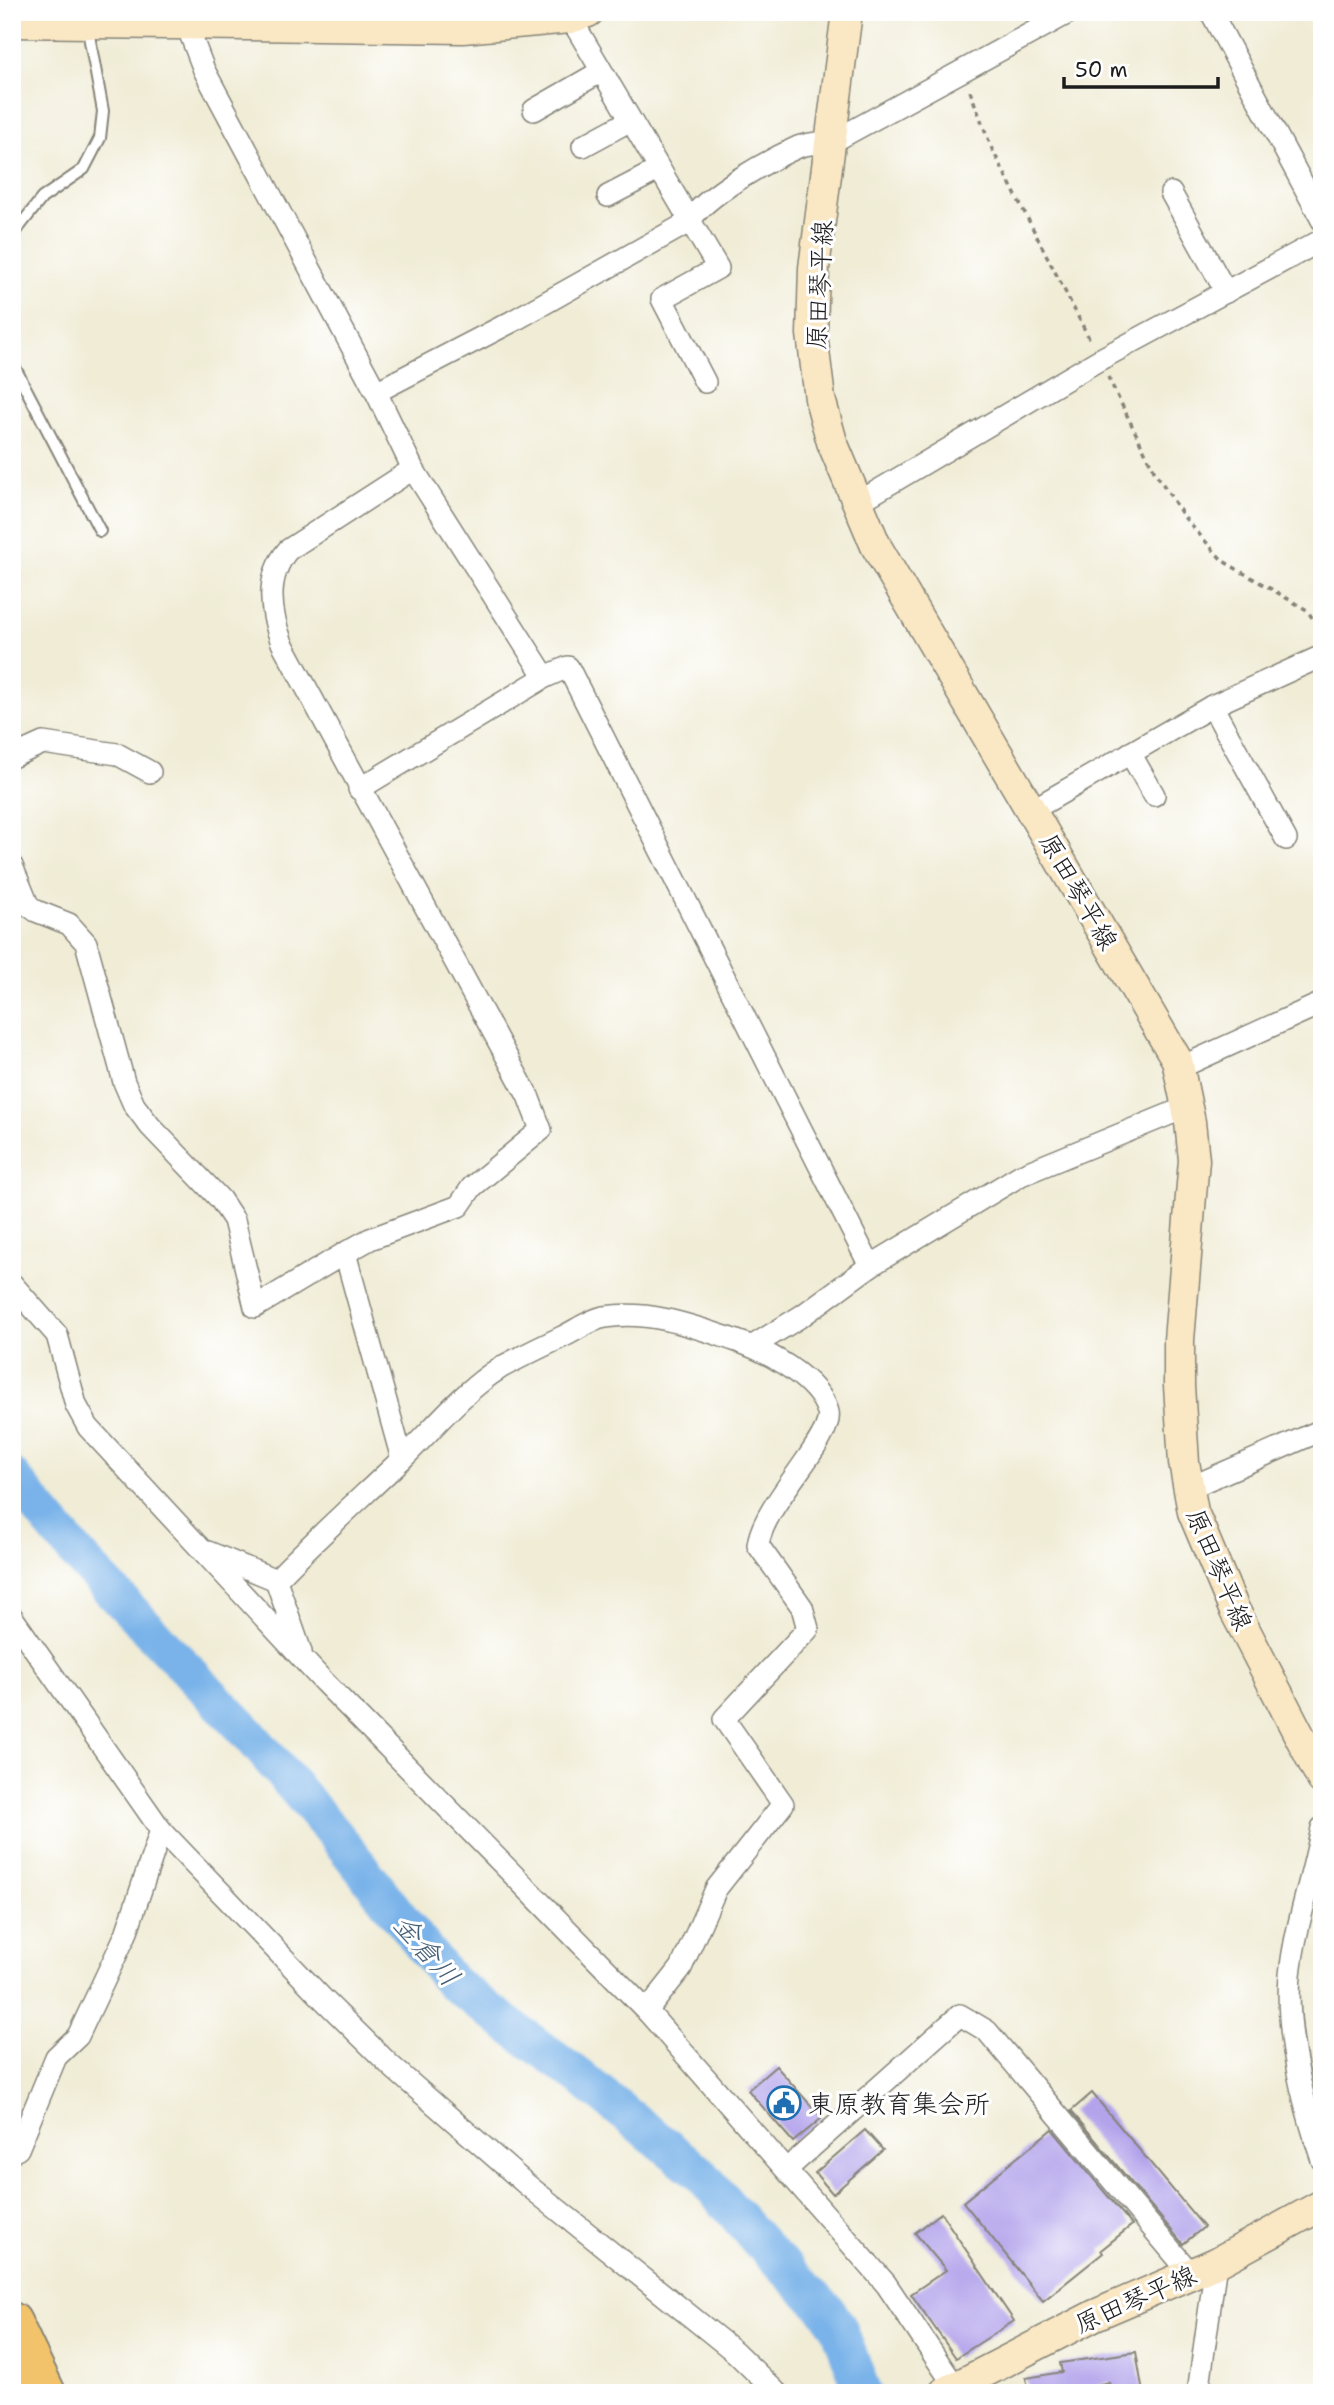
<svg xmlns="http://www.w3.org/2000/svg" width="1334" height="2405" font-family="'Shantell Sans','Klee One',sans-serif">
  <rect width="100%" height="100%" fill="#fff"/>
  <filter id="ink" filterUnits="userSpaceOnUse"><feTurbulence type="fractalNoise" baseFrequency=".0143" numOctaves="2"/><feDisplacementMap in="SourceGraphic" scale="14" xChannelSelector="R" yChannelSelector="G"/><feConvolveMatrix kernelMatrix="1 2 1 2 8 2 1 2 1" color-interpolation-filters="sRGB"/></filter>
  <filter id="wash" filterUnits="userSpaceOnUse"><feTurbulence type="fractalNoise" baseFrequency=".00686" numOctaves="4" result="noise"/><feDisplacementMap in="SourceGraphic" scale="28" xChannelSelector="R" yChannelSelector="G"/><feGaussianBlur stdDeviation="1.57" result="paint"/><feColorMatrix in="noise" values="0 0 0 0 0 0 0 0 0 0 0 0 0 0 0 0 0 1.4 0 .05"/><feComposite in="paint" operator="in"/></filter>
  <g filter="url(#wash)">
    <rect width="100%" height="100%" fill="#f0ecd6"/>
    <g fill="none" stroke-linecap="round" stroke-linejoin="round">
      <!-- river -->
      <polyline stroke="#79b3e9" stroke-width="37" points="12,1477 82,1560 248,1733 337,1837 450,1981 583,2080 700,2173 763,2246 828,2311 839,2328 863,2393"/>
    </g>
    <g id="blocks">
      <!-- building -->
      <g fill="#b2a3eb">
        <polygon points="776,2066 822,2118 793,2142 748,2090"/>
        <polygon points="1092,2093 1204,2227 1183,2244 1071,2111"/>
        <polygon points="1052,2129 1132,2225 1101,2250 1103,2253 1043,2301 963,2202"/>
        <polygon points="865,2130 883,2150 833,2194 815,2173"/>
        <polygon points="941,2213 1014,2321 956,2358 911,2294 946,2270 915,2233"/>
        <polygon points="1136,2352 1143,2393 1111,2393 1109,2382 1061,2393 1029,2393 1026,2378 1062,2372 1060,2363"/>
      </g>
    </g>
  </g>
  <g filter="url(#ink)">
    <use href="#blocks" fill-opacity="0" stroke="#868479" stroke-width="2"/>
    <g fill="none" stroke-linecap="round" stroke-linejoin="round">
      <defs>
        <g id="lane">
          <polyline points="12,236 42,198 84,169 100,138 103,111 87,25"/>
          <polyline points="12,362 100,531"/>
        </g>
        <g id="street">
          <polyline points="567,12 718,268 662,299 705,382"/>
          <polyline points="1211,12 1322,220"/>
          <path d="M 186,23 L 204,70 L 376,392 L 413,469 L 288,550 C 265,577 270,612 282,643 L 528,1096 L 541,1130 L 472,1187 L 459,1206 L 370,1239 L 345,1253 L 402,1459"/>
          <polyline points="534,110 600,72"/>
          <polyline points="583,146 629,121"/>
          <polyline points="1171,193 1226,292"/>
          <polyline points="608,196 658,170"/>
          <path d="M 376,392 L 513,321 L 689,222 C 705,195 769,160 798,147 C 808,143 821,143 832,142 L 1070,12"/>
          <polyline points="413,469 545,677"/>
          <polyline points="857,503 1097,361 1322,240"/>
          <polyline points="1212,706 1286,839"/>
          <polyline points="1130,753 1154,795"/>
          <polyline points="12,757 43,743 117,754 150,772"/>
          <polyline points="359,789 545,677 568,667 870,1266"/>
          <polyline points="1032,810 1212,706 1322,656"/>
          <polyline points="12,866 28,905 36,911 69,924 86,943 124,1082 134,1105 150,1126 220,1199 234,1220 255,1307 345,1253"/>
          <polyline points="1179,1068 1322,1003"/>
          <polyline points="12,1284 57,1335 76,1405 88,1427 324,1682 647,2011 886,2284 954,2385"/>
          <polyline points="753,1346 803,1315 870,1266 1021,1175 1187,1107"/>
          <polyline points="1189,1488 1322,1430"/>
          <polyline points="208,1552 276,1580 301,1652"/>
          <path d="M 276,1580 C 317,1537 360,1499 403,1458 C 434,1428 462,1392 500,1368 C 520,1357 541,1347 562,1337 C 575,1331 591,1319 605,1317 C 650,1310 692,1326 734,1340 C 765,1350 818,1378 828,1412 C 835,1438 763,1503 758,1545 L 802,1607 L 808,1629 L 724,1719 L 783,1804 L 716,1889 L 681,1968 L 647,2011"/>
          <polyline points="12,1617 161,1830 323,1999 391,2066 526,2184 735,2352 777,2393"/>
          <path d="M 1322,1828 C 1313,1876 1295,1926 1290,1975 C 1285,2032 1304,2106 1322,2160"/>
          <polyline points="12,2152 18,2149 56,2057 78,2036 126,1934 161,1830"/>
          <polyline points="787,2169 960,2015 987,2031 1191,2274"/>
          <polyline points="1198,2393 1216,2263"/>
        </g>
        <g id="secondary">
          <polyline points="847,12 814,268 812,334 820,399 832,442 876,546 1177,1060 1190,1122 1194,1160 1179,1340 1179,1386 1184,1462 1193,1512 1234,1609 1322,1779"/>
          <polyline points="12,22 463,28 570,18 588,12"/>
          <polyline points="944,2393 1095,2315 1216,2263 1322,2205"/>
        </g>
        <polyline id="highway" points="12,2322 46,2393"/>
      </defs>
      <!-- lane casing -->
      <use href="#lane" stroke="#868479" stroke-width="14"/>
      <!-- street casing -->
      <use href="#street" stroke="#868479" stroke-width="24"/>
      <!-- secondary casing -->
      <use href="#secondary" stroke="#868479" stroke-width="33"/>
      <!-- highway casing -->
      <use href="#highway" stroke="#868479" stroke-width="42"/>
      <!-- path -->
      <g stroke="#868479" stroke-width="3.5" stroke-dasharray="5 5" stroke-linecap="butt">
        <polyline points="970,91 992,149 1091,342"/>
        <polyline points="1108,377 1155,472 1184,517 1223,561 1307,610 1322,633"/>
      </g>
      <!-- lane -->
      <use href="#lane" stroke="#fff" stroke-width="10"/>
      <!-- street -->
      <use href="#street" stroke="#fff" stroke-width="21"/>
      <!-- secondary -->
      <use href="#secondary" stroke="#fae7c3" stroke-width="30"/>
      <!-- highway -->
      <use href="#highway" stroke="#f2c36a" stroke-width="38"/>
    </g>
  </g>
  <!-- icons -->
  <defs>
    <symbol id="civic-ring" viewBox="-11 -11 22 22"><circle r="9.5" fill="#fff" stroke="#1f6fb2" stroke-width="1.5"/><path d="M-.6-6.5H3V-4.5H.6V-3L4-1V1h2V6H-6V1h2V-1L-.6-3ZM-1.2 2.5V6h2.4V2.5Z" fill="#1f6fb2"/></symbol>
  </defs>
  <g fill-rule="evenodd">
    <use href="#civic-ring" x="765" y="2084" width="38" height="38"/>
  </g>
  <g text-anchor="middle" dominant-baseline="central" stroke-width="6" stroke-linejoin="round" paint-order="stroke">
    <!-- street labels -->
    <g font-size="26" fill="#1c1c1c" stroke="#fff">
      <text transform="translate(819 285) rotate(-87)">原田琴平線</text>
      <text transform="translate(1079 891) rotate(60)">原田琴平線</text>
      <text transform="translate(1220 1569) rotate(67)">原田琴平線</text>
      <text transform="translate(1135 2299) rotate(-24)">原田琴平線</text>
    </g>
    <!-- poi labels -->
    <g font-size="26" fill="#1c1c1c" stroke="#fff" text-anchor="start">
      <text x="808" y="2103">東原教育集会所</text>
    </g>
    <!-- water labels -->
    <g font-size="28" font-style="italic" fill="#466078" stroke="#fff">
      <text transform="translate(427 1950) rotate(49)">金倉川</text>
    </g>
  </g>
  <!-- margin -->
  <rect width="1334" height="2405" fill="none" stroke="#fff" stroke-width="42"/>
  <!-- scale -->
  <path d="M1064 77v10h154v-10" fill="none" stroke="#1c1c1c" stroke-width="3.5"/>
  <text x="1075" y="77" font-size="21" fill="#1c1c1c" stroke="#ffffff" stroke-width="5" paint-order="stroke">50 m</text>
</svg>
